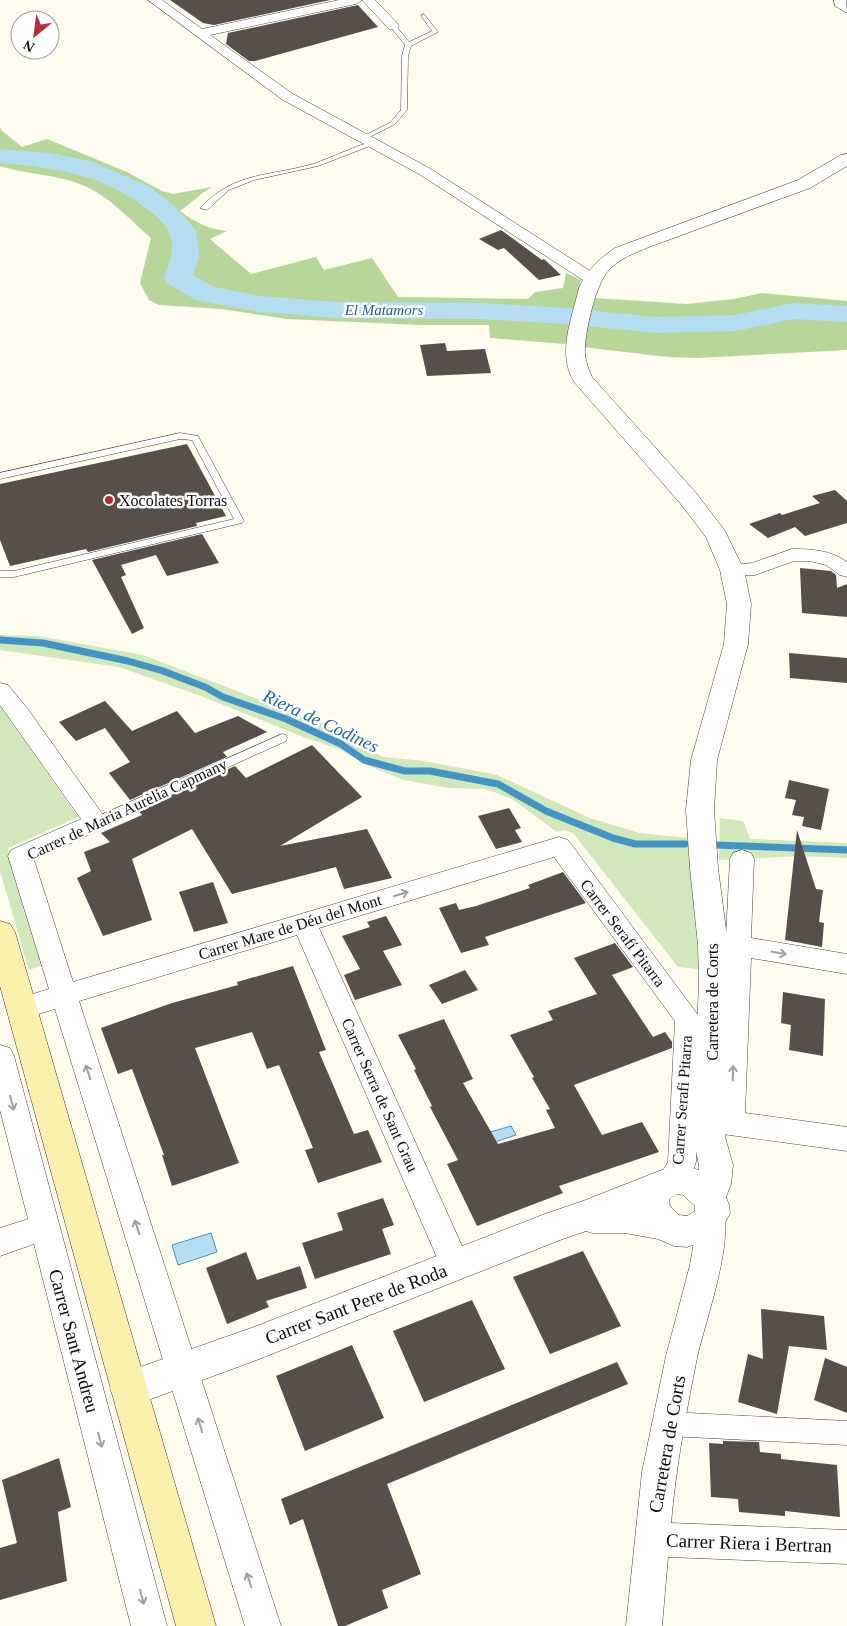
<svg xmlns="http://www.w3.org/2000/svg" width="847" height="1626" font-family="Georgia,serif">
  <rect width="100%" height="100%" fill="#fefbef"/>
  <!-- green -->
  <g fill="#d2e7ba">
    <polygon points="0,635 38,636 143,655 326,725 383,757 425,761 497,775 590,818 639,833 687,838 690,859 699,969 678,967 573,833 564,830 557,832 512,799 486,789 449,788 404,780 369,766 339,749 306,738 201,696 119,667 0,650"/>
    <polygon points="0,705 78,817 8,848 43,965 29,970 0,871"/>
    <polygon points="720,818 743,821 750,839 847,843 847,858 802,856 719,860"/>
  </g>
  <!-- forest -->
  <g fill="#b7d79a">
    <path d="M 0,126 L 1,130 L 22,147 L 47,139 L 127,172 L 162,191 L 173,194 L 212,187 C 200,194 191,203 180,211 C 196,223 208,229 227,231 L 210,239 L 251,274 L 316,257 L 324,270 L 372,258 L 398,297 L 528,299 L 535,292 L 563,288 L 566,273 L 581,280 L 566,344 L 490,338 L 489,325 L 420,325 L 287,319 L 222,309 L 159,305 L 149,300 L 140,283 L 151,238 C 131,221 111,198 87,187 C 59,174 29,175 0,166 Z"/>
    <polygon points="762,293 847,301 847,350 697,358 667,357 583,347 595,298 687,304 734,299"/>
  </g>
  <!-- water -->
  <g fill="#b6def3" stroke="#4194c6">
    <polygon points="511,1126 516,1135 486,1145 480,1135"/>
    <polygon points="211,1233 217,1252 178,1265 172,1245"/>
  </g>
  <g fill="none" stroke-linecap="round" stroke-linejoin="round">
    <!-- stream -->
    <g stroke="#4194c6" stroke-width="7">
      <polyline points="0,640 43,643 128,661 163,671 205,687 223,697 286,719 341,744 364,760 405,771 430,771 498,784 546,811 613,838 635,844 685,844"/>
      <polyline points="715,845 847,850"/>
    </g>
    <!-- river -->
    <path fill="#b6def3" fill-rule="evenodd" d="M 0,149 L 51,153 L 93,162 L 150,187 L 172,204 L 196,230 L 199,256 L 193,275 L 214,287 L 260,296 L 336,302 L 482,303 L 566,308 L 656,317 L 735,315 L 793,303 L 847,306 L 847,322 L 793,319 L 735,331 L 656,333 L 566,324 L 482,319 L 336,318 L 260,312 L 206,302 L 196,300 L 168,284 L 164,278 C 170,263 175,250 170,234 C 168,226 156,216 150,211 C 102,174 59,168 0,163 Z"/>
  </g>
  <!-- building -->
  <g fill="#564f4a">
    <polygon points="170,0 330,0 214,25 203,23"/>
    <polygon points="358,5 378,27 255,61 249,61 226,44 228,33"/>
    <polygon points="501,230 542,260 544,259 561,275 539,280 504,248 498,250 479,239"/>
    <polygon points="445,343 447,351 485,349 491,373 427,376 420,345"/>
    <polygon points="187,444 226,516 196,523 197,526 88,552 86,549 10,566 0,540 0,484"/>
    <polygon points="835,490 847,501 847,523 805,536 795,527 768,538 749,524 780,513 782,515 820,503 812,496"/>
    <polygon points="202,534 219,563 167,576 156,555 121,565 126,575 121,577 144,628 132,634 92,560"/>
    <polygon points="800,568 831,571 836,575 837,588 847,584 847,617 802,613"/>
    <polygon points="789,653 847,658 847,683 790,678"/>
    <polygon points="105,701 132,731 177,711 195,733 238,716 267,732 223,752 227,757 130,800 109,773 130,762 105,728 76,741 59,722"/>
    <polygon points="312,745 362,797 280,846 367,829 392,878 344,889 336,867 232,894 192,829 132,859 152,920 103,936 77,878 91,871 84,852 110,842 101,833 142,815 138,810 235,766 246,778"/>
    <polygon points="789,780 829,789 821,830 802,826 804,817 792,815 796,800 785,798"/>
    <polygon points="509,808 521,828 515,830 522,842 496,849 478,816"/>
    <polygon points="797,830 816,889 823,890 819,922 824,923 822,947 785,940"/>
    <polygon points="563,872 586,903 485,937 489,945 461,953 439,908 456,903 459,910 476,906 530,888 528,885"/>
    <polygon points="213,882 228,923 194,932 179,892"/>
    <polygon points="386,916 402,945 383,951 402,985 355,1000 344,975 360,969 342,936 370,927 367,922"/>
    <polygon points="615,943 633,967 612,975 653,1037 665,1032 672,1042 672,1048 574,1085 602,1135 642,1122 659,1152 559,1186 563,1193 477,1226 447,1164 458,1160 430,1107 432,1106 414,1070 416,1069 398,1035 444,1019 473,1079 463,1083 498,1144 555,1128 546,1110 550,1109 532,1078 534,1077 510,1035 553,1020 548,1011 597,994 574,958"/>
    <polygon points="293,966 326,1050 319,1052 354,1134 368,1130 382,1162 318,1183 305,1150 313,1148 279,1065 267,1069 252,1032 195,1048 239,1163 172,1186 162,1155 164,1155 132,1069 118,1074 101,1028 172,1003 238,985 237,982"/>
    <polygon points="465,970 478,990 442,1004 429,985"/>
    <polygon points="783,992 825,999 823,1056 789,1050 791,1025 781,1023"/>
    <polygon points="383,1198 394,1225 382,1229 391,1254 315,1279 302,1243 343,1230 337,1213"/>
    <polygon points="583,1251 621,1326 550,1354 513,1277"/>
    <polygon points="246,1252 257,1280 300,1266 307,1288 266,1301 269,1307 227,1324 206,1268"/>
    <polygon points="472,1300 505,1369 424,1402 393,1331"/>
    <polygon points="761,1309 824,1316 827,1350 789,1346 777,1414 738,1402 748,1354 763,1359"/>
    <polygon points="352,1345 384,1418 305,1451 276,1376"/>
    <polygon points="825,1358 847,1367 847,1413 814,1400"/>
    <polygon points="617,1362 628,1384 387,1484 421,1574 382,1590 388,1608 345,1626 338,1626 303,1519 290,1525 281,1499"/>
    <polygon points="723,1441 759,1442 760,1452 781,1454 781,1459 837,1465 840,1517 785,1511 785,1516 739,1512 738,1499 711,1497 709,1443 723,1444"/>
    <polygon points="59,1458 71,1507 58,1512 67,1581 0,1600 0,1548 17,1543 2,1480"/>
  </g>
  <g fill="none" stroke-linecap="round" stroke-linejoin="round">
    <defs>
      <g id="service">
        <polygon points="424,14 438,32 411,46 408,56 407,110 395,124 366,139 362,139 362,137 391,122 401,110 402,56 405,45 390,26 395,25 409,42 432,31 421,16"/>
        <path d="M 373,141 L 376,143 L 375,144 L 318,166 L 254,180 L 229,190 L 207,210 L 200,208 C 236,170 272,177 316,163 C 335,156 353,147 373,141 Z"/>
        <polygon points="180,433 198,436 244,521 242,523 14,577 0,577 0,571 14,571 234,519 192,440 180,439 0,479 0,473"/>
        <polygon points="282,734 286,735 287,738 286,741 100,825 92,825 90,822 92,819"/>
      </g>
      <polygon id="pedestrian" points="668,1412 847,1421 847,1445 668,1436 660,1432 656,1424 660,1416"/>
      <g id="minor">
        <polygon points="148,0 162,0 202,29 339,0 375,0 397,23 399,26 397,29 389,29 362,0 356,4 210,35 293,94 429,168 598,276 600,279 598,282 586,282 419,174 283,100"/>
        <polygon points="834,0 846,0 847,13 835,6"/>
        <path d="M 792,549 C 811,549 831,550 847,562 L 847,577 L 840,575 L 826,565 L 810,561 L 794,561 L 755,575 L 732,576 L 725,574 L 722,570 L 725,566 L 752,563 Z"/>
        <path d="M 0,683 L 8,685 L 27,708 L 108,822 L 104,828 L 34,860 L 73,982 L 559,837 L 568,840 L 701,1019 L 696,1162 C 690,1180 683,1196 662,1188 L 658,1179 L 668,1162 L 675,1021 L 554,857 L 319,928 L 471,1266 L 467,1276 L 456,1280 L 445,1276 L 297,935 L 79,1001 L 281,1626 L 245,1626 L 55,1009 L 22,1019 L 13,1016 L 9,1008 L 13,1000 L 49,989 L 8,856 L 11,850 L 81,819 L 0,705 Z"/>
        <polygon points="742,850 751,853 754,859 751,938 847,954 847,974 751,958 745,1113 847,1127 847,1151 715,1133 705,1129 701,1121 705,1113 718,1109 725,956 716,953 712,946 716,939 726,936 730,859 733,853"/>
        <polygon points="0,1045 10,1048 14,1056 167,1626 131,1626 34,1244 0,1256 0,1228 28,1219 0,1110"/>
        <path d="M 711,1199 L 721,1203 C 737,1235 705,1321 697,1358 C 686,1413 676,1467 671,1523 L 847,1530 L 847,1564 L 668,1557 L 662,1626 L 626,1626 L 642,1472 L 666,1356 L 690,1265 L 696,1229 L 696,1212 L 701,1203 Z"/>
      </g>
      <path id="tertiary" d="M 847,154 L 847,166 L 810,188 L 649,247 C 635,253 620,258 609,270 C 596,283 586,328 585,347 C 584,358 588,368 592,377 L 696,493 L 725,531 L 744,570 L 751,604 L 748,644 L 717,760 L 714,810 L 718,868 L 728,945 L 729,981 L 725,1137 L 733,1165 L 731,1184 L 726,1197 L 729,1205 L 730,1213 L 721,1231 L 713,1238 L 687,1247 L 674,1246 L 658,1239 L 625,1233 L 592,1233 L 586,1231 L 560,1240 L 254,1361 L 129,1407 L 116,1402 L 110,1389 L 116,1376 L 129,1371 L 254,1327 L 545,1214 L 583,1201 L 677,1164 L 699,1170 L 699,1165 L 693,1137 L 699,981 L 698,945 L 690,868 L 686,810 L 691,760 L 724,644 L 727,604 L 720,570 L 706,537 L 680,503 L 575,383 C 556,355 572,318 579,288 C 587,270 599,259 615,248 L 798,180 L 841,155 ZM 677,1194 L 683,1195 L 695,1206 L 695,1211 L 687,1216 L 679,1215 L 670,1206 L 669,1199 Z"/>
      <polygon id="secondary" points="0,921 10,924 15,932 216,1626 176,1626 0,986"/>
    </defs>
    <!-- service casing -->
    <use href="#service" stroke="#414141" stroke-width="1"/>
    <!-- pedestrian casing -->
    <use href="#pedestrian" stroke="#414141" stroke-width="1"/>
    <!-- minor casing -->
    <use href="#minor" stroke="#414141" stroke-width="1"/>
    <!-- tertiary casing -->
    <use href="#tertiary" stroke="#414141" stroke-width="1"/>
    <!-- secondary casing -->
    <use href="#secondary" stroke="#303030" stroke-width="1"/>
    <!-- service -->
    <use href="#service" fill="#fff" fill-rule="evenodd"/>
    <!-- pedestrian -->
    <use href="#pedestrian" fill="#fff" fill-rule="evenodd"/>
    <!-- minor -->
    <use href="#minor" fill="#fff" fill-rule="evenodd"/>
    <!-- tertiary -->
    <use href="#tertiary" fill="#fff" fill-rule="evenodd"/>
    <!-- secondary -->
    <use href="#secondary" fill="#fbf1ad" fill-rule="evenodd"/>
  </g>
  <!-- one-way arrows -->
  <defs><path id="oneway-shaft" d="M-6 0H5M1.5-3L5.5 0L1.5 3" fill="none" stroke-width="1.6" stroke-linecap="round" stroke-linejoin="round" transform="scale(1.25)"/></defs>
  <g stroke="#9f9f9f">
    <use href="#oneway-shaft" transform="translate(401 894) rotate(-17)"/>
    <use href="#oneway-shaft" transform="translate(779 953) rotate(10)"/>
    <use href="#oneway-shaft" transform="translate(88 1072) rotate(-108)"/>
    <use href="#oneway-shaft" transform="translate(733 1073) rotate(-88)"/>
    <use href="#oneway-shaft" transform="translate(12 1103) rotate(75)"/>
    <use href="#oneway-shaft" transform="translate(137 1227) rotate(-108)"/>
    <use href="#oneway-shaft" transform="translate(200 1425) rotate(-107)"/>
    <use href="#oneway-shaft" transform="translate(100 1440) rotate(75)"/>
    <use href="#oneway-shaft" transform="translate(249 1580) rotate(-108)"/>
    <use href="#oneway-shaft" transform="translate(142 1597) rotate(75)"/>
  </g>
  <!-- markers -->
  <circle fill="#b72c36" stroke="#fff" stroke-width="2" cx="109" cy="500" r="5"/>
  <g text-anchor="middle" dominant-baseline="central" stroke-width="5" stroke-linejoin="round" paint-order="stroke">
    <!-- far-water labels -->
    <g font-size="15" font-style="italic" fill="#1d6699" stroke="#fff">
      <text x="384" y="310">El Matamors</text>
    </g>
    <!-- poi labels -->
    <g font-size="16" fill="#0e0e0e" stroke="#fff" text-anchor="start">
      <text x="119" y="500">Xocolates Torras</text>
    </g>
    <!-- street labels -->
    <g font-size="16" fill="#0e0e0e" stroke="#fff">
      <text transform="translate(127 809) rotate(-25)">Carrer de Maria Aurèlia Capmany</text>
      <text transform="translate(290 927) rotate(-17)">Carrer Mare de Déu del Mont</text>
      <text transform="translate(623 933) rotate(53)">Carrer Serafí Pitarra</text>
      <text transform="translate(712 1002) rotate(-90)">Carretera de Corts</text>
      <text transform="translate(380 1095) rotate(66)">Carrer Serra de Sant Grau</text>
      <text transform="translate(682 1100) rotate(-86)">Carrer Serafi Pitarra</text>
    </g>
    <!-- water labels -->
    <g font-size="18" font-style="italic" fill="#1d6699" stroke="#fff">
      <text transform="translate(321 721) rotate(25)">Riera de Codines</text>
    </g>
    <!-- near-street labels -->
    <g font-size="19" fill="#0e0e0e" stroke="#fff">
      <text transform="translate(356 1304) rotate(-21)">Carrer Sant Pere de Roda</text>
      <text transform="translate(74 1341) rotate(75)">Carrer Sant Andreu</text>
      <text transform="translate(667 1444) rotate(-80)">Carretera de Corts</text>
      <text transform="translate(749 1543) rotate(2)">Carrer Riera i Bertran</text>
    </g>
  </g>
  <!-- north arrow -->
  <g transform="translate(35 35) rotate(209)"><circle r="24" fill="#ffffff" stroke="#9f9f9f"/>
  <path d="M0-4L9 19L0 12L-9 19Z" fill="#b72c36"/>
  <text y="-8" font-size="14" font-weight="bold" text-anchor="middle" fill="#0e0e0e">N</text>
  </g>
</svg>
